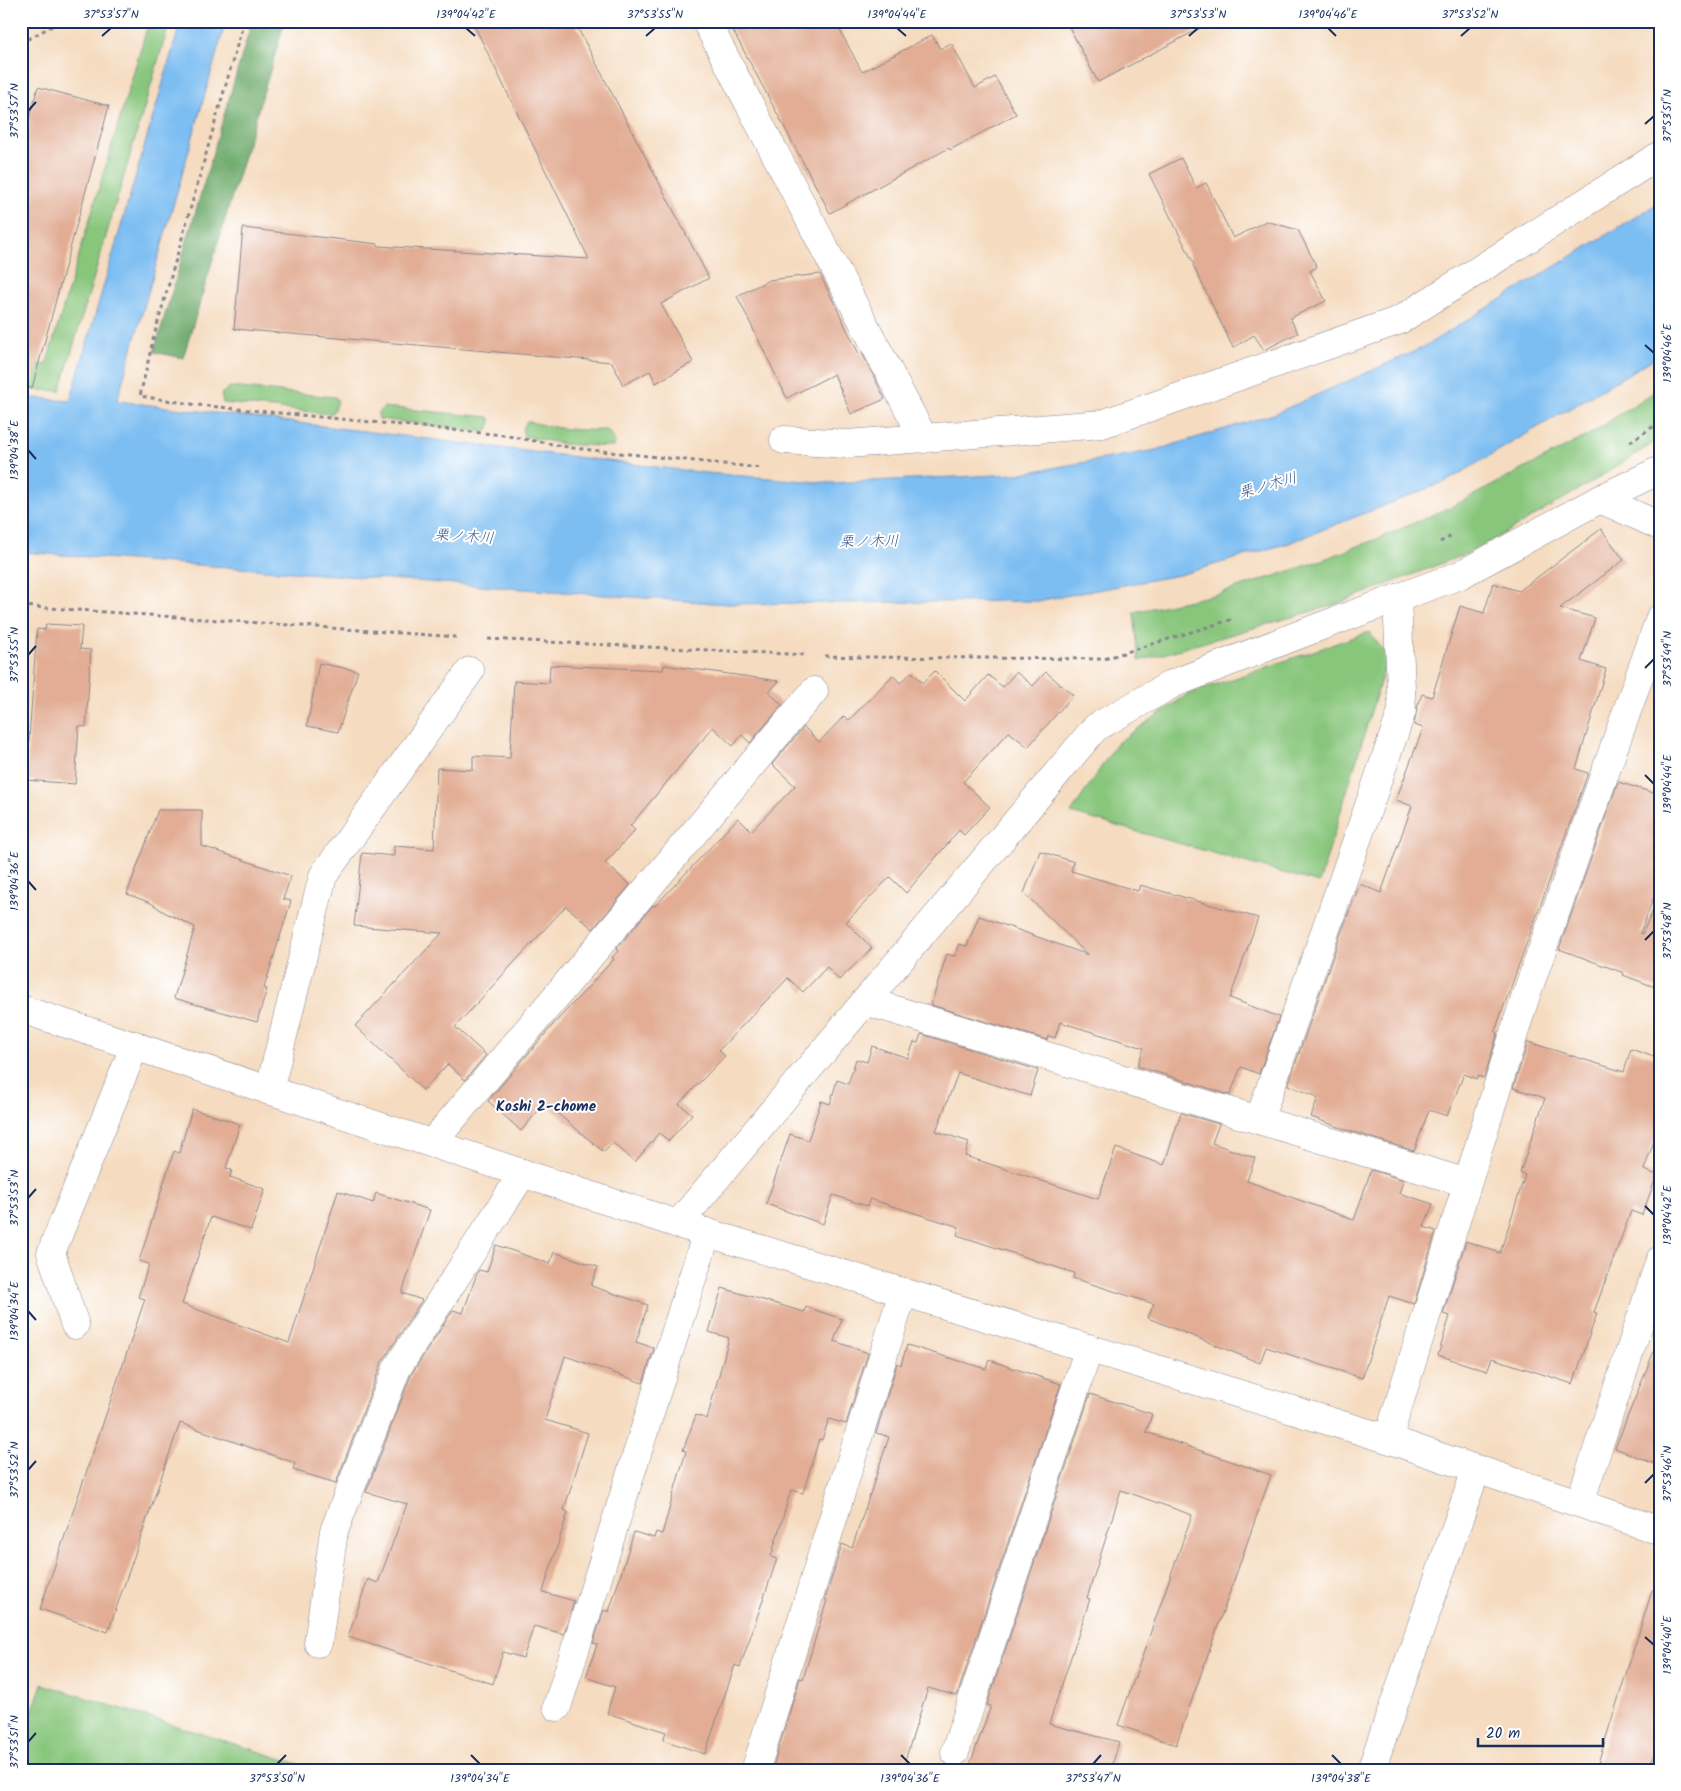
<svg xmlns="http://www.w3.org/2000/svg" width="1681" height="1791" font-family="Kalam,'Klee One',sans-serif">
  <rect width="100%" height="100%" fill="#fff"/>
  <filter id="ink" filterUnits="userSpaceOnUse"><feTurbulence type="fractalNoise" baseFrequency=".02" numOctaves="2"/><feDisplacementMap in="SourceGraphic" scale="10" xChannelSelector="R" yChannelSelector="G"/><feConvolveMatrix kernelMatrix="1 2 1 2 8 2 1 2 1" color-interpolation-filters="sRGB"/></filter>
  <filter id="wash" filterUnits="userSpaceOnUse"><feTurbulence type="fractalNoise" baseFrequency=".0096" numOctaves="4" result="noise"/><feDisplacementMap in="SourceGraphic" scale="20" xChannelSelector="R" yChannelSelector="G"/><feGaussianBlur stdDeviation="1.12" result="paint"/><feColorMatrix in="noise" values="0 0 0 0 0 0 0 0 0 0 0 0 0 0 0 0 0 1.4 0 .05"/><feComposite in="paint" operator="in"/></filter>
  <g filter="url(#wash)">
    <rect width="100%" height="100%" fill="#f5dbbf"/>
    <!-- green -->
    <g fill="#88c67c" stroke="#527a6d">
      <polygon points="149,21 170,21 60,391 21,389 21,360 46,365"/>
      <polygon points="230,387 335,397 338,401 335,409 331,414 223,403 221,394"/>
      <polygon points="1660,388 1660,439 1587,485 1476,550 1334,605 1139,661 1134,612 1219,594 1314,563 1382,537 1451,507 1587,436"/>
      <polygon points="384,407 489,417 491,422 488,430 483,432 379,419 378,413"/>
      <path d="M 527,421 C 556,429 577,431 607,430 L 612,436 L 615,442 L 613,447 L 563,444 L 524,436 L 522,430 Z"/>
      <polygon points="1369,632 1388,656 1319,883 1071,813 1117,743 1188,694"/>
      <polygon points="42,1684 318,1770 21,1770 21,1743"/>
    </g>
    <!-- forest -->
    <polygon fill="#6eab6c" stroke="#446d65" points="252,21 285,21 183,358 154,352"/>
    <!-- water -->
    <polygon fill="#7dbef2" stroke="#4c76a8" points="181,21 226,21 117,401 706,473 831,483 1017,474 1156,450 1274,414 1422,348 1660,202 1660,355 1447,481 1289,543 1179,575 1037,601 727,604 21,552 21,397 70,401"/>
    <g id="blocks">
      <!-- building -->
      <g fill="#e2ad94">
        <polygon points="472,21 574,21 709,278 661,304 693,362 656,383 650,371 623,385 612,362 234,329 243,228 378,244 378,246 589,259"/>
        <polygon points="728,21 835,21 862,72 932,35 940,49 951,43 975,88 995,77 1016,114 950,150 949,148 830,213"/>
        <polygon points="1066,21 1214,21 1098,82"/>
        <polygon points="38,87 109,106 32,388 21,387 21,147"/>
        <polygon points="1181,158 1196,188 1206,183 1233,238 1266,221 1298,230 1317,267 1310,271 1326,301 1290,318 1298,333 1264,350 1254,335 1233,348 1193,265 1194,264 1149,174"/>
        <polygon points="820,274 859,354 862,353 885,399 851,414 834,374 787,398 737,296 769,280"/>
        <polygon points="1601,529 1624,560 1560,608 1595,618 1581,661 1606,669 1576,769 1588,773 1495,1031 1498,1033 1484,1078 1478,1076 1477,1079 1464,1074 1447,1116 1429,1110 1414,1151 1347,1130 1311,1117 1318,1097 1288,1085 1345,922 1360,884 1381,893 1412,806 1396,800 1423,728 1414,725 1417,708 1422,694 1432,697 1460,606 1484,613 1493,583 1519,591"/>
        <polygon points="46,624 82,626 80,649 91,650 86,727 79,726 75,784 26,780 37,629 45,630"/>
        <polygon points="319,663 358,671 338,732 307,726"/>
        <polygon points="550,665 663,670 664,665 779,681 769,692 782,705 750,743 742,735 733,746 713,727 630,826 635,830 605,863 630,885 593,929 566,906 455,1027 486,1055 465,1080 448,1064 423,1090 355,1026 442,933 354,926 362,853 394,856 394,846 434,849 437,768 473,770 473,756 510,758 514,681 549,683"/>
        <polygon points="935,671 965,701 988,675 1003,687 1016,672 1033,686 1046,672 1073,695 1028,747 1009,732 963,782 990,807 964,835 959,830 906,893 890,877 846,922 872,948 839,980 827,967 803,992 788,978 719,1050 725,1056 679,1104 692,1114 669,1141 659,1133 635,1162 613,1143 604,1152 545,1103 521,1131 488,1101 552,1026 614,959 612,957 618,951 616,949 653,905 655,906 738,818 751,831 795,786 772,764 804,727 819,742 844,716 849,720 893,675 900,683 912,672 923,683"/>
        <polygon points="1618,782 1660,795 1660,881 1640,933 1642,934 1660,895 1660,989 1623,975 1624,973 1559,949"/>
        <polygon points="158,810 202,810 202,846 291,876 283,899 291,901 264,988 267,989 257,1022 174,998 195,927 164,912 151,903 127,894"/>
        <polygon points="1040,851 1074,862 1071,871 1138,891 1140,885 1258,918 1230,998 1279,1017 1259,1074 1241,1067 1230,1095 1137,1066 1144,1048 1060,1022 1055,1038 1048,1036 1047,1040 931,1005 947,954 955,956 960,944 967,946 979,916 1088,955 1024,893"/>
        <polygon points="921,1034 1038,1070 1030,1096 958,1073 936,1131 969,1142 965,1156 1098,1199 1116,1148 1164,1165 1181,1113 1219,1124 1212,1143 1255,1158 1247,1181 1354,1220 1371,1170 1404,1180 1399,1193 1433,1204 1424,1227 1436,1231 1414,1304 1389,1296 1362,1378 1266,1347 1260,1363 1148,1318 1154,1304 1073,1278 1074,1273 957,1235 959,1227 870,1199 867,1206 833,1195 823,1224 766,1204 790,1134 808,1140 821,1101 830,1104 837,1080 848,1084 856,1059 867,1062 872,1046 908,1058 914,1042 918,1043"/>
        <polygon points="1528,1042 1624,1072 1631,1049 1660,1059 1660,1124 1644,1170 1657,1175 1642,1215 1631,1211 1594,1312 1597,1313 1573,1384 1492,1358 1487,1371 1438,1355 1450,1316 1443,1314 1466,1241 1500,1253 1525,1175 1520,1173 1545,1098 1513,1088"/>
        <polygon points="192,1109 240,1124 226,1168 232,1170 230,1177 265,1189 251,1230 211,1217 182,1304 289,1343 338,1191 373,1203 376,1193 430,1210 402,1293 422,1300 382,1362 336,1483 293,1470 295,1463 180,1423 108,1632 40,1609 145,1299 138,1297 149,1264 139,1261 174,1151 179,1153"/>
        <polygon points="496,1245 550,1264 554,1252 598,1267 591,1286 648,1305 636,1342 654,1348 643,1383 565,1356 545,1420 588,1433 564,1510 568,1512 543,1592 574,1601 564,1634 534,1626 523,1658 503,1652 493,1684 348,1637 368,1579 378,1583 407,1504 366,1492 411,1375 453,1310 463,1313 477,1273 479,1270 487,1272"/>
        <polygon points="722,1288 804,1312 806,1307 842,1319 834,1341 868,1353 846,1424 829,1419 822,1440 819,1439 803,1493 791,1490 771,1557 777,1559 740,1667 735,1665 705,1754 663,1740 666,1732 607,1713 615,1687 586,1677 597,1644 593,1643 604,1610 609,1612 634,1532 654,1538 656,1532 662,1534 686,1451 683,1450 696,1415 707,1419 729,1338 709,1332"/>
        <polygon points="1658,1341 1660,1341 1660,1466 1615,1448"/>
        <polygon points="907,1345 986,1369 989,1360 1061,1384 957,1696 928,1688 902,1770 772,1770 800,1678 803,1679 827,1600 825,1599 842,1544 852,1548 889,1437 876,1433 897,1363 901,1365"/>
        <polygon points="1090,1394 1152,1414 1146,1432 1271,1475 1176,1745 1118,1725 1192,1515 1121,1490 1087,1598 1090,1599 1049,1724 1119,1742 1111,1770 968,1770 991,1706 987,1705"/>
        <polygon points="1652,1591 1660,1592 1660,1736 1649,1770 1622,1770 1598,1763"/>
      </g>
    </g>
  </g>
  <g filter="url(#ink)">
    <use href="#blocks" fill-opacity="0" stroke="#88858e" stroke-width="1"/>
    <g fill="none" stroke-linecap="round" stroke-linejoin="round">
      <defs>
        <g id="minor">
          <polyline points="706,21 924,439"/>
          <polyline points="784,440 847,444 1102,424 1400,320 1660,155"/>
          <polyline points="1600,499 1660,526"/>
          <polyline points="865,1001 1467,1183"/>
          <polyline points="269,1091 323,876 470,671"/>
          <polyline points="1259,1120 1402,711 1397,598"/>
          <polyline points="432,1143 814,691"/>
          <polyline points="678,1224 1095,728 1172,684 1319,627 1460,575 1600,499 1660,470"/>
          <polyline points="75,1325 51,1253 135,1045"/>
          <polyline points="1388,1439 1525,998 1660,618"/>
          <polyline points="1580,1502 1660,1260"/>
          <polyline points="318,1643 334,1531 397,1368 523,1173"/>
          <polyline points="557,1707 707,1232"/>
          <polyline points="955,1752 1089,1348"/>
          <polyline points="756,1768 903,1292"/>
        </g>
        <g id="tertiary">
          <path d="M 21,1009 L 678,1224 L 1388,1439 C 1478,1471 1570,1499 1660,1531"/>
          <polyline points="1371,1770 1476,1470"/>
        </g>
      </defs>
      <!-- minor casing -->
      <use href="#minor" stroke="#88858e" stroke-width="29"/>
      <!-- tertiary casing -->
      <use href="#tertiary" stroke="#88858e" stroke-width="29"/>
      <!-- path -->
      <g stroke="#88858e" stroke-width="3" stroke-dasharray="4 4" stroke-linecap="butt">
        <polyline points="244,21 154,336 140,396 198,405 503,435 573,448 761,468"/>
        <polyline points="21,43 61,21"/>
        <polyline points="1630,442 1660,422"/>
        <polyline points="1440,542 1452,536"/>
        <polyline points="21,606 457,637"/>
        <polyline points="488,639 807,655"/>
        <polyline points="825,656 864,657 1104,659 1233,619"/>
      </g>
      <!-- minor -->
      <use href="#minor" stroke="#fff" stroke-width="28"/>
      <!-- tertiary -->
      <use href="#tertiary" stroke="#fff" stroke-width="28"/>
    </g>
  </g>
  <!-- ticks -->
  <path fill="none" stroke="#1b2f5e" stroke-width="2" d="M 466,28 L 475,36M 897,28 L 906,36M 1328,28 L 1336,36M 102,36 L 111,28M 646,36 L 655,28M 1189,36 L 1198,28M 1461,36 L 1470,28M 28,111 L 36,102M 1645,124 L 1654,116M 1645,345 L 1654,353M 28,450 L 36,459M 28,655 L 36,646M 1645,668 L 1654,659M 1645,775 L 1654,784M 28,881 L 36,890M 1645,940 L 1654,931M 28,1198 L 36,1189M 1645,1206 L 1654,1215M 28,1311 L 36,1320M 28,1470 L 36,1461M 1645,1483 L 1654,1474M 1645,1637 L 1654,1645M 28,1742 L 36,1733M 471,1755 L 480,1764M 901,1755 L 910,1764M 1332,1755 L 1341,1764M 277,1764 L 286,1755M 1093,1764 L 1101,1755"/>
  <g text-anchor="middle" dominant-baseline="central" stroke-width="4" stroke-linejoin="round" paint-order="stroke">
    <!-- water labels -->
    <g font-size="15" font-style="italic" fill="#385a8a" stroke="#fff">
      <text transform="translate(1268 486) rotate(-16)">栗ノ木川</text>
      <text transform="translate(464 537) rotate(4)">栗ノ木川</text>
      <text transform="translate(869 542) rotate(-1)">栗ノ木川</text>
    </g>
    <!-- neighbourhood labels -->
    <g font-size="15" font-weight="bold" fill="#1b2f5e" stroke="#fff">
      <text x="546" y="1107">Koshi 2-chome</text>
    </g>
  </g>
  <!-- margin -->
  <rect width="1681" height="1791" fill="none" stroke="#fff" stroke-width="55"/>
  <!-- scale -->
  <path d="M1478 1738v8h125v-8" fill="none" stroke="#1b2f5e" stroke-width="2.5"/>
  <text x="1486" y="1738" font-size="15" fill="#1b2f5e" stroke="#ffffff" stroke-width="4" paint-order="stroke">20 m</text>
  <rect x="28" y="28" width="1626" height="1736" fill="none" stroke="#1b2f5e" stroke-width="2"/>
  <g font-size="12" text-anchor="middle" fill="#1b2f5e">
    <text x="111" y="18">37°53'57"N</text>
    <text x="466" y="18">139°04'42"E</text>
    <text x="655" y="18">37°53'55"N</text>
    <text x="897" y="18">139°04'44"E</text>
    <text x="1198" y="18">37°53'53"N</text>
    <text x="1328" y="18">139°04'46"E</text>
    <text x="1470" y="18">37°53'52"N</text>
    <text transform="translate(14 111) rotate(-90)" y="4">37°53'57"N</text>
    <text transform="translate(1667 116) rotate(-90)" y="4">37°53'51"N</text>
    <text transform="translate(1667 353) rotate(-90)" y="4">139°04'46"E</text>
    <text transform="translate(14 450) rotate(-90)" y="4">139°04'38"E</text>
    <text transform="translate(14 655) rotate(-90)" y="4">37°53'55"N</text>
    <text transform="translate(1667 659) rotate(-90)" y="4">37°53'49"N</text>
    <text transform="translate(1667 784) rotate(-90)" y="4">139°04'44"E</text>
    <text transform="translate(14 881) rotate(-90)" y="4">139°04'36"E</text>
    <text transform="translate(1667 931) rotate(-90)" y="4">37°53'48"N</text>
    <text transform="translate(14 1198) rotate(-90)" y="4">37°53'53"N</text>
    <text transform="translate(1667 1215) rotate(-90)" y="4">139°04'42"E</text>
    <text transform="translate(14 1311) rotate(-90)" y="4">139°04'34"E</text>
    <text transform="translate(14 1470) rotate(-90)" y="4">37°53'52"N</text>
    <text transform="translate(1667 1474) rotate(-90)" y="4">37°53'46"N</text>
    <text transform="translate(1667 1645) rotate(-90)" y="4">139°04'40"E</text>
    <text transform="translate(14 1742) rotate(-90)" y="4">37°53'51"N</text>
    <text x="277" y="1782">37°53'50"N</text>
    <text x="480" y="1782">139°04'34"E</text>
    <text x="910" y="1782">139°04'36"E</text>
    <text x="1093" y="1782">37°53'47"N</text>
    <text x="1341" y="1782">139°04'38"E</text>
  </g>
</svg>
